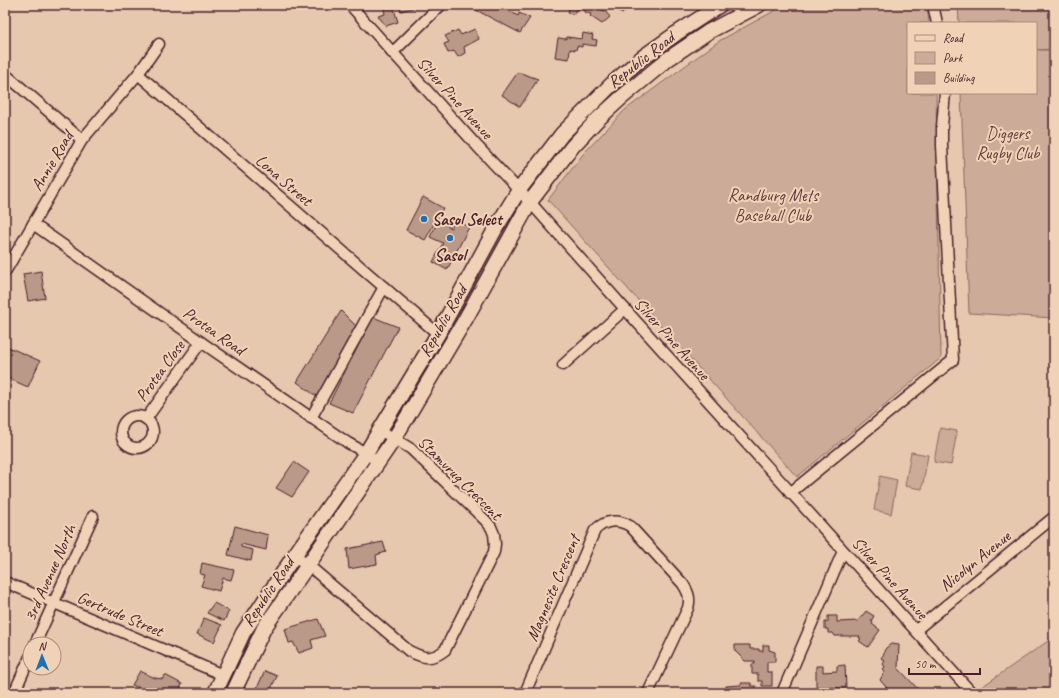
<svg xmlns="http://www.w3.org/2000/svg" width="1059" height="698" font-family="Caveat,sans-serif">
  <rect width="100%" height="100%" fill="#e6c8ae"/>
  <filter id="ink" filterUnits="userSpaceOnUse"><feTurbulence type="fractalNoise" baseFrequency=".025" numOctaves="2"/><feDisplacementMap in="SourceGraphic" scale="8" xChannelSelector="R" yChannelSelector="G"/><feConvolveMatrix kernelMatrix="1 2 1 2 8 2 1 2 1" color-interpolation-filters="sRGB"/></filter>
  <g filter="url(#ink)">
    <!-- green -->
    <g fill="#ccac98" stroke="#8b6662">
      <polygon points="785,5 927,5 929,23 908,23 908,93 936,93 941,358 797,477 548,200 584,153 625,110 719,41"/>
      <polygon points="958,5 1054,5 1054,49 1036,50 1036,23 959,23"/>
      <polygon points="1036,50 1054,50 1054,318 969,313 961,93 1036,93"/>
      <polygon points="940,428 957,431 951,465 934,462"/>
      <polygon points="911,452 928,455 922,489 905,486"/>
      <polygon points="880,476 897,480 891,514 874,510"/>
      <polygon points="1054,637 1054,693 985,693 980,688"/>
    </g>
    <!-- building -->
    <g fill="#bb9989" stroke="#4a1f2b">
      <polygon points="383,5 396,5 393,6 398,22 386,26 378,16 385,14"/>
      <polygon points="399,5 415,5 416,7 401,11"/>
      <polygon points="477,5 504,5 503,7 518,16 519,13 530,18 520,33 474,9"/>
      <polygon points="568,5 595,5 595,7 605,11 610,17 602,24 590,16 591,14 585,12 585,10 576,9 574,14 568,13 569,8 567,8"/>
      <polygon points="612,5 632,5 622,14"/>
      <polygon points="475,29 479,39 464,47 465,53 458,57 454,51 448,53 444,44 449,42 445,36 458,30 461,35"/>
      <polygon points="583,33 593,35 592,39 597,40 596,46 582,44 582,47 577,46 576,50 570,49 569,59 555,57 558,38 566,39 567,37 582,39"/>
      <polygon points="518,72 538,79 520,107 502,95"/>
      <polygon points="423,197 443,208 425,240 406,230"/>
      <polygon points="455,220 469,227 447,270 433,262 443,243 430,237 438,221 451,228"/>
      <polygon points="41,271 45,298 28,301 23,274"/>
      <polygon points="341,311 358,328 320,399 297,382"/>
      <polygon points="373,317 398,327 353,413 329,403"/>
      <polygon points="6,346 40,361 28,387 5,377"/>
      <polygon points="294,462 309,472 292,497 276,488"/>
      <polygon points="235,526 268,535 266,550 241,544 241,547 253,550 251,561 228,555"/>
      <polygon points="383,542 386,552 376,555 377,564 349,569 347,549"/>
      <polygon points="202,563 234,570 231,580 223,578 219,591 201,586 205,575 200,574"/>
      <polygon points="214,603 229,611 224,621 207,613"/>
      <polygon points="866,611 874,616 871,621 873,622 872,624 880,630 868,647 859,641 861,639 859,638 860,636 835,636 833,633 828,633 828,629 825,629 825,622 828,622 828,616 837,616 837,622 858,621"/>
      <polygon points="204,618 222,625 214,642 197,634"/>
      <polygon points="318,619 325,636 311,640 313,648 299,653 293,642 289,643 285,629"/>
      <polygon points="891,644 899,645 898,668 918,689 917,690 919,693 891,693 880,680 885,671 883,669 885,667 883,664 885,661 881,658 884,654 884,651 886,648"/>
      <polygon points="735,645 750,645 750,649 759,649 759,651 763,651 763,645 769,645 769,650 775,652 775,662 767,662 767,672 772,672 772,686 762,686 762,681 758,681 758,674 752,674 752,664 755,664 755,661 745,661 735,651"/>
      <polygon points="845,665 846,688 816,687 816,666 823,666 823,672 837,671 837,666"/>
      <polygon points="140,671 155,678 163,679 165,675 182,684 178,693 153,693 132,685"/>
      <polygon points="265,671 277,676 269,693 262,693 256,690"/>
      <polygon points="741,683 751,683 751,686 756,686 756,693 721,693 721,691 726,691 726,686 741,685"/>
    </g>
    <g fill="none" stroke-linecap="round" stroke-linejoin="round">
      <defs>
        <g id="minor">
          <polyline points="350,5 477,146 530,202 625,309 972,693"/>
          <polyline points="933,5 937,23"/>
          <polyline points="392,53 441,5"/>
          <polyline points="5,74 82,140"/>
          <polyline points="138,74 438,334"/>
          <polyline points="33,224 201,342 348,443 366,453 378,462"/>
          <polyline points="5,272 82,140 138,74 159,44"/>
          <polyline points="563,365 625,309"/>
          <circle cx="137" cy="432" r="16"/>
          <polyline points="311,418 384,287"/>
          <polyline points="146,419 201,342"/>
          <polyline points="790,493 953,360 942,146 942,126 945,93"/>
          <path d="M 294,556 L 308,565 L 409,651 C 423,658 431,661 445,650 L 494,552 L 495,544 L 494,534 L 491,527 L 485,520 L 411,449 L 380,430"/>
          <polyline points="5,582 223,675"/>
          <polyline points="916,630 1054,517"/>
          <polyline points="35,644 93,516"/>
          <polyline points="14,693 30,657"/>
          <path d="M 525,693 L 595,530 C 605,520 618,519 630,526 L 683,584 C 688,592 691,598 688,608 L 648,693"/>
          <polyline points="782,693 843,551"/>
        </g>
        <g id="secondary">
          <polyline points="215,693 243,633 294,556 366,453 438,334 497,226 519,190 562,134 613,83 643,57 677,33 720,5"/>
          <polyline points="233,693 264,628 308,565 394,439 465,320 530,202 572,147 597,120 621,98 668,59 708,32 759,5"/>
        </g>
      </defs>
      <!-- minor casing -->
      <use href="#minor" stroke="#4a1f2b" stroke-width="13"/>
      <!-- secondary casing -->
      <use href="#secondary" stroke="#4a1f2b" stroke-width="17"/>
      <!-- minor -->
      <use href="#minor" stroke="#f0d3b6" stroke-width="10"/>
      <!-- secondary -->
      <use href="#secondary" stroke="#f0d3b6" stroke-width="14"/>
    </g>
  </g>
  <!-- markers -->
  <g fill="#1f6fb2" stroke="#f0d3b6" stroke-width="1.5">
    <circle cx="424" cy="219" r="4"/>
    <circle cx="450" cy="238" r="4"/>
  </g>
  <g text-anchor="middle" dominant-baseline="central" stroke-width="4" stroke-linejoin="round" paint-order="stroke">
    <!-- street labels -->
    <g font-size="17" fill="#4a1f2b" stroke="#f0d3b6">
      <text transform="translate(641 60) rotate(-38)">Republic Road</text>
      <text transform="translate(455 98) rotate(48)">Silver Pine Avenue</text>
      <text transform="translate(52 161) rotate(-59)">Annie Road</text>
      <text transform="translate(284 180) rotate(41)">Lona Street</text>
      <text transform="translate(443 321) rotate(-60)">Republic Road</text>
      <text transform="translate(214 331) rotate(35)">Protea Road</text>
      <text transform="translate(672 339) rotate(48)">Silver Pine Avenue</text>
      <text transform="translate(160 371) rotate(-54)">Protea Close</text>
      <text transform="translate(460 478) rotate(45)">Stamvrug Crescent</text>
      <text transform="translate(975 561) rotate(-39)">Nicolyn Avenue</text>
      <text transform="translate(50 573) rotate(-66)">3rd Avenue North</text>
      <text transform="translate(890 578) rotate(48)">Silver Pine Avenue</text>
      <text transform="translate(553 588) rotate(-67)">Magnesite Crescent</text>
      <text transform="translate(268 592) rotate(-56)">Republic Road</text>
      <text transform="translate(120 614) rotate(23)">Gertrude Street</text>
    </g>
    <!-- park labels -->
    <g font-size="17" fill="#643b41" stroke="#f0d3b6">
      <text x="1008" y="133">Diggers<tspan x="1008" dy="20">Rugby Club</tspan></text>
      <text x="773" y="195">Randburg Mets<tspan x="773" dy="20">Baseball Club</tspan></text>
    </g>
    <!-- poi labels -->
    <g font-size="17" font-weight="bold" fill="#4a1f2b" stroke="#f0d3b6" text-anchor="start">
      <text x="432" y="219">Sasol Select</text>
      <text x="450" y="255" text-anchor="middle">Sasol</text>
    </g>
  </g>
  <!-- margin -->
  <rect width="1059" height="698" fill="none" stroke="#f0d3b6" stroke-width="20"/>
  <rect x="10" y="10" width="1039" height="678" fill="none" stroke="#4a1f2b" stroke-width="1.5" filter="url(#ink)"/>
  <!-- legend -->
  <rect x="907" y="22" width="130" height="72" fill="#f0d3b6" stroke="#ae8b7e"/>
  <rect x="915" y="35" width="20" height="6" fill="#f0d3b6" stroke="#ae8b7e"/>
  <text x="943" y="42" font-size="12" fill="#4a1f2b">Road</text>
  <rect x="915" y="52" width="20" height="12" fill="#ccac98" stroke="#ae8b7e"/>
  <text x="943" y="62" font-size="12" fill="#4a1f2b">Park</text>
  <rect x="915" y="72" width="20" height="12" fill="#bb9989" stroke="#ae8b7e"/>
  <text x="943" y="82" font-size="12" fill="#4a1f2b">Building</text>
  <!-- north arrow -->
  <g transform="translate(42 656) rotate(359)"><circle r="19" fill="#f0d3b6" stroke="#ae8b7e"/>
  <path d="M0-3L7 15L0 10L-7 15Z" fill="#1f6fb2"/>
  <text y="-6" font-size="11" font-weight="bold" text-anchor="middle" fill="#4a1f2b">N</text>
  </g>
  <!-- scale -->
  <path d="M909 668v6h71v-6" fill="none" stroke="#4a1f2b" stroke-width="2"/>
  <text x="915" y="668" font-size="12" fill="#4a1f2b" stroke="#f0d3b6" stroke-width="3" paint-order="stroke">50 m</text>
</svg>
